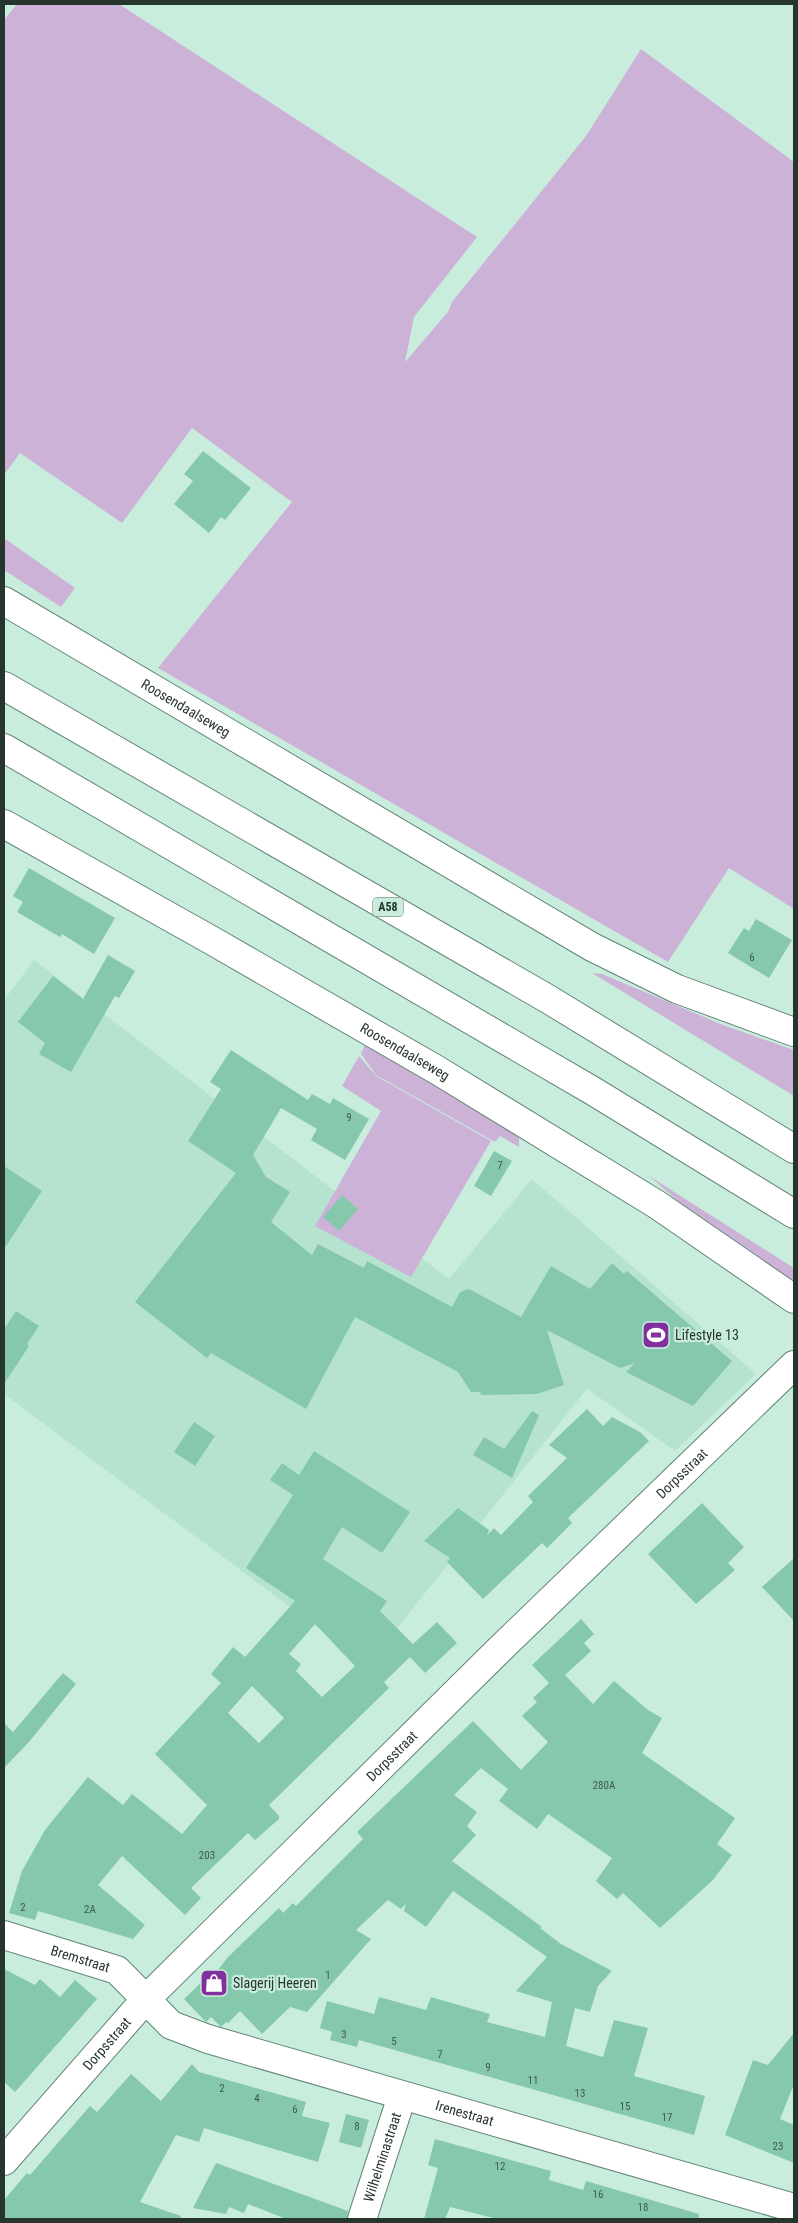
<svg xmlns="http://www.w3.org/2000/svg" width="798" height="2223" font-family="'Roboto Condensed',sans-serif">
  <rect width="100%" height="100%" fill="#c9eddd"/>
  <!-- built -->
  <polygon fill="#b6e3cf" points="34,960 449,1279 532,1179 756,1374 675,1451 587,1389 368,1665 4,1394 4,1000"/>
  <!-- green -->
  <g fill="#cdb2d8">
    <polygon points="17,4 119,4 477,237 414,317 405,362 448,312 452,302 586,136 641,49 794,162 794,909 729,868 668,962 158,668 292,502 192,428 122,523 20,453 4,475 4,20"/>
    <polygon points="4,538 75,588 61,607 4,570"/>
    <polygon points="592,973 602,974 723,1025 794,1050 794,1096"/>
    <polygon points="366,1043 519,1131 519,1147 500,1136 495,1142 376,1075 361,1054"/>
    <polygon points="359,1056 376,1076 491,1141 411,1277 315,1226 381,1111 342,1086"/>
    <polygon points="649,1176 794,1268 794,1283 706,1225"/>
  </g>
  <!-- building -->
  <g fill="#86c8ac" fill-rule="evenodd">
    <polygon points="203,451 251,488 225,520 221,517 209,533 174,504 193,481 184,474"/>
    <polygon points="29,868 115,918 94,954 62,934 60,937 17,912 23,902 13,896"/>
    <polygon points="756,919 792,940 769,978 728,953 744,928 749,931"/>
    <polygon points="108,955 135,971 119,998 115,996 71,1072 39,1054 45,1043 18,1022 53,976 83,999"/>
    <polygon points="231,1050 308,1100 312,1094 330,1104 333,1098 369,1119 345,1160 311,1140 317,1129 281,1108 253,1155 266,1177 290,1192 271,1222 312,1255 318,1244 364,1268 367,1261 452,1307 460,1292 469,1289 521,1317 551,1266 590,1289 612,1263 624,1274 627,1271 732,1361 693,1406 626,1372 635,1363 620,1368 547,1330 564,1385 537,1394 481,1395 480,1392 471,1392 458,1372 355,1317 306,1409 211,1353 207,1358 135,1302 236,1173 188,1141 221,1089 210,1082"/>
    <polygon points="494,1151 512,1161 491,1196 474,1186"/>
    <polygon points="4,1166 42,1191 4,1249"/>
    <polygon points="342,1195 358,1209 339,1231 323,1217"/>
    <polygon points="16,1311 39,1326 27,1344 29,1346 4,1384 4,1329"/>
    <polygon points="587,1409 603,1426 612,1417 640,1432 649,1441 568,1518 572,1523 547,1548 542,1543 483,1599 447,1562 450,1558 424,1541 458,1508 489,1530 487,1535 494,1528 501,1535 533,1502 528,1496 567,1458 549,1445"/>
    <polygon points="532,1411 539,1415 512,1478 473,1455 484,1437 504,1449"/>
    <polygon points="194,1422 215,1436 195,1466 174,1452"/>
    <path d="M 314,1451 L 410,1512 L 382,1553 L 342,1527 L 323,1559 L 387,1601 L 380,1611 L 413,1644 L 437,1622 L 457,1643 L 425,1673 L 410,1657 L 384,1682 L 389,1688 L 269,1805 L 279,1816 L 279,1819 L 255,1840 L 248,1833 L 191,1888 L 201,1898 L 185,1915 L 122,1856 L 98,1885 L 145,1925 L 133,1939 L 38,1911 L 35,1920 L 9,1913 L 22,1871 L 45,1830 L 88,1777 L 123,1805 L 132,1794 L 182,1834 L 207,1805 L 155,1754 L 221,1683 L 211,1674 L 233,1647 L 245,1657 L 295,1601 L 246,1568 L 293,1495 L 270,1480 L 282,1463 L 299,1475 ZM 315,1624 L 355,1666 L 322,1697 L 296,1671 L 301,1664 L 289,1654 ZM 252,1686 L 284,1718 L 259,1743 L 228,1713 Z"/>
    <polygon points="702,1503 744,1547 728,1563 735,1570 696,1604 648,1554"/>
    <polygon points="794,1558 794,1621 762,1587"/>
    <polygon points="581,1619 594,1634 584,1643 591,1651 565,1675 593,1704 614,1681 648,1710 662,1718 642,1753 735,1818 717,1844 732,1855 712,1881 660,1928 623,1893 617,1899 596,1881 612,1858 548,1814 537,1829 499,1801 508,1789 481,1768 454,1795 477,1812 467,1826 476,1835 452,1861 542,1927 540,1928 561,1944 612,1971 598,1986 590,2012 575,2008 566,2046 603,2057 614,2020 648,2028 634,2076 705,2096 694,2135 359,2040 357,2047 330,2040 332,2032 320,2028 327,2001 374,2014 379,1997 426,2010 431,1997 490,2014 487,2022 545,2037 552,2002 516,1991 547,1957 453,1891 426,1927 404,1911 406,1904 401,1909 388,1900 356,1930 371,1939 307,2012 290,2007 262,2034 240,2011 228,2023 226,2022 221,2027 211,2017 206,2022 184,1999 207,1977 210,1980 228,1957 279,1908 283,1913 293,1903 296,1906 363,1839 357,1832 473,1721 521,1770 548,1742 522,1716 537,1702 533,1698 549,1683 532,1665"/>
    <polygon points="63,1673 76,1684 29,1742 4,1768 4,1723 13,1732"/>
    <polygon points="4,1969 35,1985 40,1979 60,1997 75,1980 97,1999 15,2092 4,2082"/>
    <polygon points="794,2033 794,2084 780,2119 794,2125 794,2163 725,2135 753,2060 768,2065"/>
    <polygon points="192,2064 199,2072 306,2102 302,2116 330,2123 318,2162 204,2128 199,2142 176,2135 140,2202 181,2216 180,2219 4,2219 4,2200 27,2173 30,2175 90,2106 97,2112 131,2074 161,2101"/>
    <polygon points="346,2114 369,2120 361,2148 339,2142"/>
    <polygon points="435,2139 551,2171 549,2180 583,2190 586,2181 699,2214 699,2219 497,2219 450,2207 445,2219 424,2219 438,2168 428,2165"/>
    <polygon points="216,2163 348,2211 347,2219 286,2219 248,2204 244,2213 229,2207 226,2214 193,2208"/>
  </g>
  <g fill="none" stroke-linecap="round" stroke-linejoin="round">
    <defs>
      <g id="minor">
        <path id="s1" d="M 4,601 L 592,947 L 677,989 L 794,1032"/>
        <path id="s2" d="M 4,824 L 211,940 L 437,1070 L 656,1204 L 794,1299"/>
        <path id="s3" d="M 4,1935 L 117,1970 L 171,2025 L 208,2039 L 794,2208"/>
        <path id="s4" d="M 4,2161 L 145,2000 L 501,1648 L 794,1365"/>
        <path id="s5" d="M 362,2219 L 402,2096"/>
      </g>
      <g id="highway">
        <polyline points="4,686 548,999 794,1149"/>
        <polyline points="4,748 593,1091 794,1214"/>
      </g>
    </defs>
    <!-- minor casing -->
    <use href="#minor" stroke="#628475" stroke-width="30"/>
    <!-- highway casing -->
    <use href="#highway" stroke="#628475" stroke-width="30"/>
    <!-- minor -->
    <use href="#minor" stroke="#fff" stroke-width="28"/>
    <!-- highway -->
    <use href="#highway" stroke="#fff" stroke-width="28"/>
  </g>
  <!-- icons -->
  <defs>
    <symbol id="stadium-square" viewBox="-11 -11 22 22"><rect x="-9" y="-9" width="18" height="18" rx="4" fill="#82309f" stroke="#c9eddd"/><path d="M0-5a6.5 5 0 1 0 0 10a6.5 5 0 1 0 0-10ZM-3.5-1.8h7v3.6h-7Z" fill="#fff"/></symbol>
    <symbol id="shop-square" viewBox="-11 -11 22 22"><rect x="-9" y="-9" width="18" height="18" rx="4" fill="#82309f" stroke="#c9eddd"/><path d="M-5-2.5h2.3a2.7 3.5 0 0 1 5.4 0H5L5.5 6h-11ZM-1.5-2.5h3a1.5 2.3 0 0 0-3 0Z" fill="#fff"/></symbol>
  </defs>
  <g fill-rule="evenodd">
    <use href="#stadium-square" x="640" y="1319" width="32" height="32"/>
    <use href="#shop-square" x="198" y="1967" width="32" height="32"/>
  </g>
  <g text-anchor="middle" dominant-baseline="central" stroke-width="4.5" stroke-linejoin="round" paint-order="stroke">
    <!-- number labels -->
    <g font-size="11" fill="#3f5a4e">
      <text x="752" y="957">6</text>
      <text x="349" y="1117">9</text>
      <text x="500" y="1165">7</text>
      <text x="604" y="1785">280A</text>
      <text x="207" y="1855">203</text>
      <text x="23" y="1907">2</text>
      <text x="90" y="1909">2A</text>
      <text x="328" y="1975">1</text>
      <text x="344" y="2034">3</text>
      <text x="394" y="2041">5</text>
      <text x="440" y="2054">7</text>
      <text x="488" y="2067">9</text>
      <text x="533" y="2080">11</text>
      <text x="222" y="2088">2</text>
      <text x="580" y="2093">13</text>
      <text x="257" y="2098">4</text>
      <text x="625" y="2106">15</text>
      <text x="295" y="2109">6</text>
      <text x="667" y="2117">17</text>
      <text x="357" y="2126">8</text>
      <text x="778" y="2146">23</text>
      <text x="500" y="2166">12</text>
      <text x="598" y="2194">16</text>
      <text x="643" y="2207">18</text>
    </g>
    <!-- shield labels -->
    <rect fill="#c9eddd" stroke="#586c63" stroke-width="1" x="373" y="897.5" width="30" height="19" rx="4"/>
    <g font-size="12" font-weight="bold" fill="#27352f">
      <text x="388" y="907">A58</text>
    </g>
    <!-- street labels -->
    <g font-size="14" fill="#27352f" stroke="#c9eddd">
      <text stroke="none"><textPath href="#s1" startOffset="211">Roosendaalseweg</textPath></text>
      <text stroke="none"><textPath href="#s2" startOffset="461">Roosendaalseweg</textPath></text>
      <text stroke="none"><textPath href="#s4" startOffset="966">Dorpsstraat</textPath></text>
      <text stroke="none"><textPath href="#s4" startOffset="561">Dorpsstraat</textPath></text>
      <text stroke="none"><textPath href="#s3" startOffset="80">Bremstraat</textPath></text>
      <text stroke="none"><textPath href="#s4" startOffset="156">Dorpsstraat</textPath></text>
      <text stroke="none"><textPath href="#s3" startOffset="502">Irenestraat</textPath></text>
      <text stroke="none"><textPath href="#s5" startOffset="65">Wilhelminastraat</textPath></text>
    </g>
    <!-- poi labels -->
    <g font-size="14" fill="#27352f" stroke="#c9eddd" text-anchor="start">
      <text x="675" y="1335">Lifestyle 13</text>
      <text x="233" y="1983">Slagerij Heeren</text>
    </g>
  </g>
  <!-- border -->
  <rect width="798" height="2223" fill="none" stroke="#27352f" stroke-width="10"/>
</svg>
